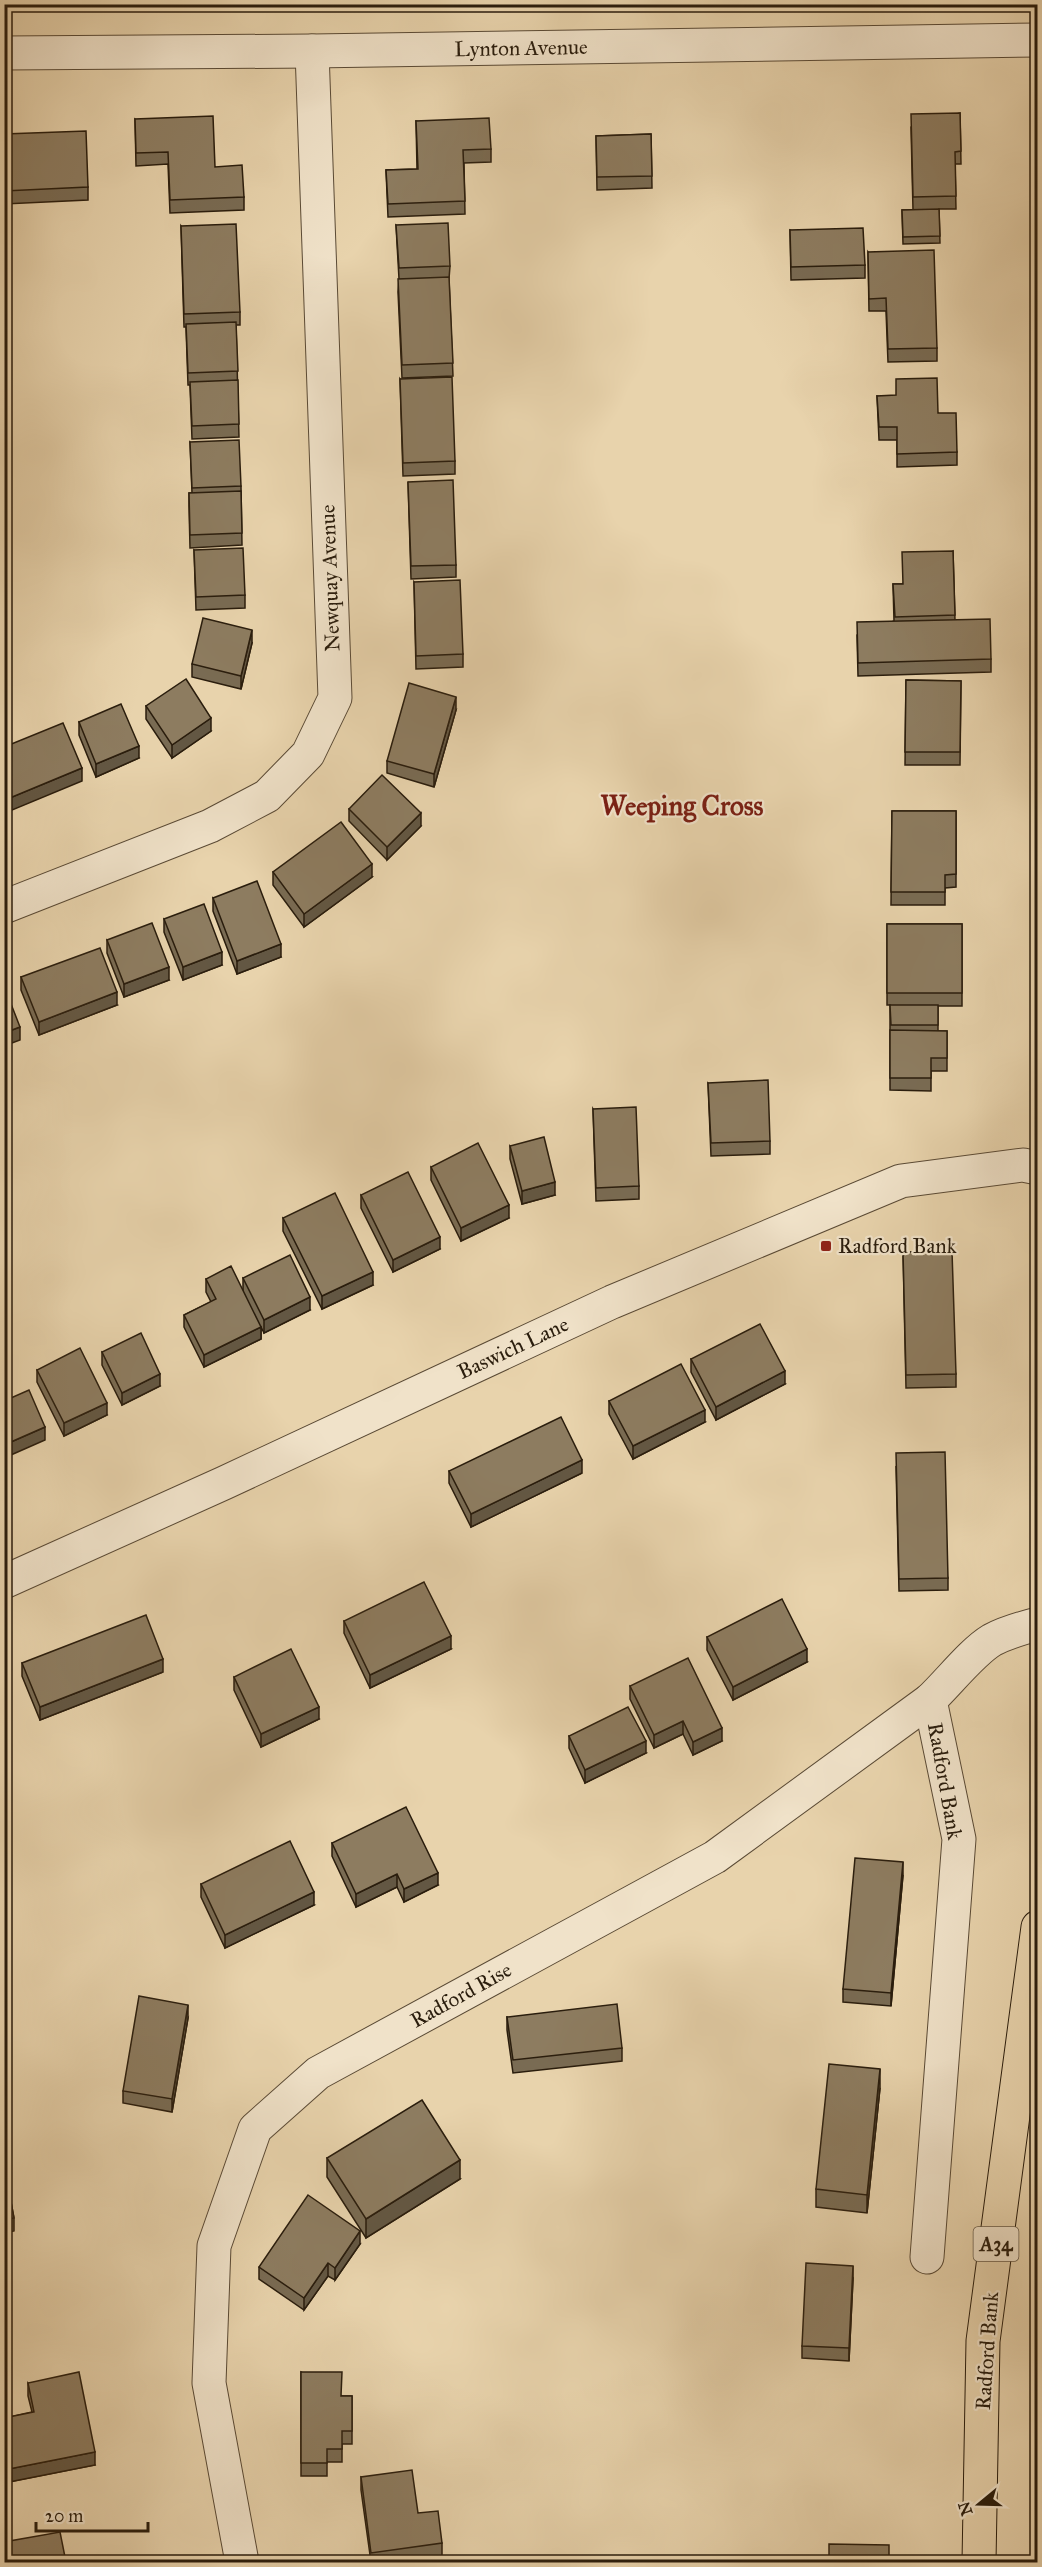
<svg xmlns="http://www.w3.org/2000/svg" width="1042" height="2567" font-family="'IM FELL Great Primer',serif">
  <rect width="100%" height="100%" fill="#e8d3ac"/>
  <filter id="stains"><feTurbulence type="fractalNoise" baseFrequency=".00333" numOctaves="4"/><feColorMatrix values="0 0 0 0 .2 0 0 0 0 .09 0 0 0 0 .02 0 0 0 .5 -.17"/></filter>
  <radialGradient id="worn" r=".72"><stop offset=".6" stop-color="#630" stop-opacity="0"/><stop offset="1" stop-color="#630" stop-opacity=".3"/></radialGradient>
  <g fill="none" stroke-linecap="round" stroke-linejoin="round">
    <defs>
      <g id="minor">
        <polyline points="4,53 312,51 1038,40"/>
        <polyline points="4,907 210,826 267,796 308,754 335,698 312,51"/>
        <polyline points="4,1582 224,1483 612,1302 901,1181 1023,1165 1038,1168"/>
        <polyline points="927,2257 959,1839 930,1700"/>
        <path d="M 242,2562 L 209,2383 L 214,2246 L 255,2129 L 318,2073 L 715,1857 L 930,1700 C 949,1682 972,1652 992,1640 C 1007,1632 1022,1628 1038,1624"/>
      </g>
      <polyline id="highway" points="979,2562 983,2341 1038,1927"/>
    </defs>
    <!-- minor casing -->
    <use href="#minor" stroke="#5a4a35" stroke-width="35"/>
    <!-- highway casing -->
    <use href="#highway" stroke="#2a1d0d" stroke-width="35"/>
    <!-- minor -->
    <use href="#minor" stroke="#f0e2c9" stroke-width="33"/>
    <!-- highway -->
    <use href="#highway" stroke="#e8d3ac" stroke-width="33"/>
  </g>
  <!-- wall -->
  <g fill="#796b53" stroke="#2a1d0d" stroke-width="1.5">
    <polygon points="960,113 961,164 955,164 956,209 939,209 940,243 903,244 902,210 913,210 911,127"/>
    <polygon points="135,119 244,197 244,210 170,213 168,164 136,166"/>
    <polygon points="416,121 491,149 491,162 464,163 465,214 388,217 386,170 417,169"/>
    <polygon points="4,134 88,187 88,200 4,204"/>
    <polygon points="651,134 652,188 597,190 596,136"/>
    <polygon points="396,225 450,266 449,279 453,376 402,378 398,292 399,279"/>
    <polygon points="181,226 240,312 240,325 236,325 239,437 192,439 190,385 188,385 186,327 184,327"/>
    <polygon points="790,230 865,265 865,278 791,280"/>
    <polygon points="868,252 937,348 937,361 888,362 886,311 869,311"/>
    <polygon points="400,379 455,461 455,474 403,476"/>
    <polygon points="877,396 938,413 957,452 957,465 897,467 897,440 879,440"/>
    <polygon points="190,442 241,486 242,545 190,548 189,506 189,493 192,493"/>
    <polygon points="408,482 456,565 456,577 411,579"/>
    <polygon points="194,550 245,595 245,608 196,610"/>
    <polygon points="953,551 955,620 991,659 991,672 858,676 857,635 894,621 893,584 902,584"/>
    <polygon points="414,582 463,654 463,667 416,669"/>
    <polygon points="252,643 241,689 192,677 192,664"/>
    <polygon points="906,680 961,681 960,765 905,765"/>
    <polygon points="146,706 211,731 172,758 146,719"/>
    <polygon points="456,710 434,787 387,773 387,761"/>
    <polygon points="79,722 139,758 96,777 79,735"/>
    <polygon points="349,809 421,826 387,860 349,821"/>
    <polygon points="892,811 956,811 956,887 945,888 945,905 891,905"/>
    <polygon points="273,872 372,877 304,927 273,885"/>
    <polygon points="213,898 281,957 237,974 213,911"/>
    <polygon points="164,919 222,965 183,980 164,932"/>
    <polygon points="887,924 962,924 962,1006 938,1006 938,1031 947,1031 947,1071 931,1071 931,1091 890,1090 890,1005 887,1005"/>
    <polygon points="107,940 169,980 124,997 107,953"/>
    <polygon points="21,977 117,1005 39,1035 21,990"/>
    <polygon points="708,1083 770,1141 770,1154 711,1156"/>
    <polygon points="593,1109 639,1186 639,1199 596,1201"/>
    <polygon points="510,1146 555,1195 522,1204 510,1159"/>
    <polygon points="431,1167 509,1218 461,1241 431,1180"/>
    <polygon points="361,1195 440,1249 393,1272 361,1208"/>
    <polygon points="283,1218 373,1285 322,1309 283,1231"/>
    <polygon points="903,1252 956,1374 956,1387 906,1388"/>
    <polygon points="243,1278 310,1310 264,1333 261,1327 261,1339 204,1367 184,1327 184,1315 211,1302 206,1292 206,1279 243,1290"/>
    <polygon points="102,1352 160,1386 122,1405 102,1365"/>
    <polygon points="691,1359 785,1384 716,1420 691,1372"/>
    <polygon points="37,1370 107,1415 64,1436 37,1382"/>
    <polygon points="609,1401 705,1422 633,1459 609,1414"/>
    <polygon points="896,1466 948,1578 948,1590 899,1591"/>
    <polygon points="449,1471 582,1473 471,1527 449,1483"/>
    <polygon points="344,1621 451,1649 370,1688 344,1633"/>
    <polygon points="707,1637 807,1662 733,1700 707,1650"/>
    <polygon points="22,1663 163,1672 40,1720 22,1676"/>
    <polygon points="234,1677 319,1719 261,1747 234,1690"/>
    <polygon points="630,1686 722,1741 693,1755 683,1734 654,1748 630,1699"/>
    <polygon points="569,1736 646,1753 585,1783 569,1748"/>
    <polygon points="332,1843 438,1885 404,1902 397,1887 356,1907 332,1856"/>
    <polygon points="903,1875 891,2006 843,2002 843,1989"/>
    <polygon points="201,1884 314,1905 225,1948 201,1897"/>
    <polygon points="507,2017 622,2048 622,2061 513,2073 507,2030"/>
    <polygon points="188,2018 172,2112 123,2103 123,2091"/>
    <polygon points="880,2088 867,2213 816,2207 816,2189"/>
    <polygon points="327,2158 460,2179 366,2238 327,2177"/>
    <polygon points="4,2165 14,2218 14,2231 4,2233"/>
    <polygon points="360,2244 335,2280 328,2276 304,2310 259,2279 259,2267"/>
    <polygon points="853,2279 849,2361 802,2358 802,2346"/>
    <polygon points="301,2372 342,2396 352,2396 352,2444 342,2444 342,2462 327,2462 327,2476 301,2476"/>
    <polygon points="28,2383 95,2465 9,2482 4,2462 4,2418 32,2412 28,2396"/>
    <polygon points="361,2477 418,2513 442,2543 442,2556 393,2562 371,2562 361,2490"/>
  </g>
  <!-- shaded-wall -->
  <g fill="#635743" stroke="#2a1d0d" stroke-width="1.5">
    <polygon points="252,630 252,643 241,689 241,676"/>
    <polygon points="456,697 456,710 434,787 434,774"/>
    <polygon points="211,718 211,731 172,758 172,745"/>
    <polygon points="139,746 139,758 96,777 96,764"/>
    <polygon points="82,768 82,781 5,813 5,800"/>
    <polygon points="421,813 421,826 387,860 387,847"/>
    <polygon points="372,864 372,877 304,927 304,914"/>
    <polygon points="281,944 281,957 237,974 237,961"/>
    <polygon points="222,952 222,965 183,980 183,967"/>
    <polygon points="169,967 169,980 124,997 124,984"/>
    <polygon points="117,992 117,1005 39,1035 39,1022"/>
    <polygon points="20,1027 20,1040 4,1046 4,1033"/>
    <polygon points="555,1182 555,1195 522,1204 522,1191"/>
    <polygon points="509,1205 509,1218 461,1241 461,1228"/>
    <polygon points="440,1237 440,1249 393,1272 393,1260"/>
    <polygon points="373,1272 373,1285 322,1309 322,1296"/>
    <polygon points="310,1297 310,1310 264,1333 264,1320"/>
    <polygon points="261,1327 261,1339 204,1367 204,1355"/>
    <polygon points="785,1371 785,1384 716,1420 716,1407"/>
    <polygon points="160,1374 160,1386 122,1405 122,1393"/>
    <polygon points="107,1403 107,1415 64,1436 64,1423"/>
    <polygon points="705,1410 705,1422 633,1459 633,1446"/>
    <polygon points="45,1427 45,1440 4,1458 4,1445"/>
    <polygon points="582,1460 582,1473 471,1527 471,1514"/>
    <polygon points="451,1636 451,1649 370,1688 370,1675"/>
    <polygon points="807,1649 807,1662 733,1700 733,1687"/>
    <polygon points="163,1659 163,1672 40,1720 40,1707"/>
    <polygon points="319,1707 319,1719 261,1747 261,1734"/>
    <polygon points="683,1721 683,1734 654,1748 654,1735"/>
    <polygon points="722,1728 722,1741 693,1755 693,1742"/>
    <polygon points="646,1741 646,1753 585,1783 585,1770"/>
    <polygon points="903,1862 903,1875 891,2006 891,1993"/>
    <polygon points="438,1873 438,1885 404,1902 404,1889"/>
    <polygon points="397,1874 397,1887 356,1907 356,1894"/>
    <polygon points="314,1892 314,1905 225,1948 225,1935"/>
    <polygon points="188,2005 188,2018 172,2112 172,2099"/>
    <polygon points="880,2069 880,2088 867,2213 867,2195"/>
    <polygon points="460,2160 460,2179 366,2238 366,2219"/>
    <polygon points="360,2231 360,2244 335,2280 335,2268"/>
    <polygon points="328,2263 328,2276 304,2310 304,2298"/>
    <polygon points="853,2266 853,2279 849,2361 849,2348"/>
    <polygon points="95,2452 95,2465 9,2482 9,2469"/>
  </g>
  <!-- building -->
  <g fill="#8d7c60" stroke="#2a1d0d" stroke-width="1.5">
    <polygon points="960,113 961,151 955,152 956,196 913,197 911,114"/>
    <polygon points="213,116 215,167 242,165 244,197 170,200 168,152 136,153 135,119"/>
    <polygon points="489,118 491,149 463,150 465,201 388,204 386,170 418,169 416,121"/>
    <polygon points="86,131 88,187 4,191 4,134"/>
    <polygon points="651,134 652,176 597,177 596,136"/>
    <polygon points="939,209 940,236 903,237 902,210"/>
    <polygon points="448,223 450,266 399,268 396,225"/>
    <polygon points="236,224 240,312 184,314 181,226"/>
    <polygon points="863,228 865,265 791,267 790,230"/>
    <polygon points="934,250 937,348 888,349 886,298 869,299 868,252"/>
    <polygon points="449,277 453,363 402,365 398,279"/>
    <polygon points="236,322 238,371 188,373 186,324"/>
    <polygon points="452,377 455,461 403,463 400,379"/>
    <polygon points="937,378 938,413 956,413 957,452 897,454 897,427 879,427 877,396 896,395 896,379"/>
    <polygon points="238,380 239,424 192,426 190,382"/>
    <polygon points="239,440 241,486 192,488 190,442"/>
    <polygon points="453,480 456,565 411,566 408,482"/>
    <polygon points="241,491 242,533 190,535 189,493"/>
    <polygon points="243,548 245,595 196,597 194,550"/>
    <polygon points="953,551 955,615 895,617 893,584 903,584 902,552"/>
    <polygon points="460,580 463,654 416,656 414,582"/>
    <polygon points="203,618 252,630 241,676 192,664"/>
    <polygon points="990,619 991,659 858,663 857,622"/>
    <polygon points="186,679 211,718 172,745 146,706"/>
    <polygon points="906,680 961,681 960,752 905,752"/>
    <polygon points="409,683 456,697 434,774 387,761"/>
    <polygon points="121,704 139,746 96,764 79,722"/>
    <polygon points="63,723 82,768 5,800 4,747"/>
    <polygon points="382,775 421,813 387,847 349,809"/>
    <polygon points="892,811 956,811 956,874 945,875 945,892 891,892"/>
    <polygon points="341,822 372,864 304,914 273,872"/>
    <polygon points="257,881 281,944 237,961 213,898"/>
    <polygon points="204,904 222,952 183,967 164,919"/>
    <polygon points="152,923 169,967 124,984 107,940"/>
    <rect x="887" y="924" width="75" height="69"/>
    <polygon points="100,948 117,992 39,1022 21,977"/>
    <polygon points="4,986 20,1027 4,1033"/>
    <polygon points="890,1005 938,1005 938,1025 891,1025"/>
    <polygon points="890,1030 947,1031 947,1058 931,1058 931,1078 890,1078"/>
    <polygon points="768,1080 770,1141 711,1143 708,1083"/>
    <polygon points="636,1107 639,1186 596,1188 593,1109"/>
    <polygon points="544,1137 555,1182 522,1191 510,1146"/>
    <polygon points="478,1143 509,1205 461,1228 431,1167"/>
    <polygon points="408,1172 440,1237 393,1260 361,1195"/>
    <polygon points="335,1193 373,1272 322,1296 283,1218"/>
    <polygon points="952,1251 956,1374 906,1375 903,1252"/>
    <polygon points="290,1255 310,1297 264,1320 243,1278"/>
    <polygon points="231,1266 261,1327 204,1355 184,1315 216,1299 206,1279"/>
    <polygon points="760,1324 785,1371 716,1407 691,1359"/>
    <polygon points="141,1333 160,1374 122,1393 102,1352"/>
    <polygon points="80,1348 107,1403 64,1423 37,1370"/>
    <polygon points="681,1364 705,1410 633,1446 609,1401"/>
    <polygon points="29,1390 45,1427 4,1445 4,1401"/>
    <polygon points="561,1417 582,1460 471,1514 449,1471"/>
    <polygon points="945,1452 948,1578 899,1579 896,1453"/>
    <polygon points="424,1582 451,1636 370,1675 344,1621"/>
    <polygon points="782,1599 807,1649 733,1687 707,1637"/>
    <polygon points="146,1615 163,1659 40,1707 22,1663"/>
    <polygon points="291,1649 319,1707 261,1734 234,1677"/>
    <polygon points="688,1658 722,1728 693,1742 683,1721 654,1735 630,1686"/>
    <polygon points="628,1707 646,1741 585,1770 569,1736"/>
    <polygon points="406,1807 438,1873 404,1889 397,1874 356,1894 332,1843"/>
    <polygon points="290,1841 314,1892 225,1935 201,1884"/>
    <polygon points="855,1858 903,1862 891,1993 843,1989"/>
    <polygon points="139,1996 188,2005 172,2099 123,2091"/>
    <polygon points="617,2004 622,2048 513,2060 507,2017"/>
    <polygon points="829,2064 880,2069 867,2195 816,2189"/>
    <polygon points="422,2100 460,2160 366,2219 327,2158"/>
    <polygon points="4,2165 14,2218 4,2220"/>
    <polygon points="308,2195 360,2231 335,2268 328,2263 304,2298 259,2267"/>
    <polygon points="806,2263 853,2266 849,2348 802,2346"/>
    <polygon points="79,2372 95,2452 9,2469 4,2449 4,2418 34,2412 28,2383"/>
    <polygon points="301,2372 342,2372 341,2396 352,2396 352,2431 342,2431 342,2449 327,2449 327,2463 301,2463"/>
    <polygon points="412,2470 418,2513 438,2511 442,2543 371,2553 361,2477"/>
    <polygon points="60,2532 66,2562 4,2562 4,2542"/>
    <polygon points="829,2544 889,2545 889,2562 829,2562"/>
  </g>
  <!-- markers -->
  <rect fill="#8f2418" stroke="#f0e2c9" stroke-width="2" x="820" y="1240" width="12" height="12" rx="3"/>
  <g text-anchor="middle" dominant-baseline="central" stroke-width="4.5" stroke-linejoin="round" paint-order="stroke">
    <!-- shield labels -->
    <rect fill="#f0e2c9" stroke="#655845" stroke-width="1.5" x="973.5" y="2227" width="45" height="34" rx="4.5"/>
    <g font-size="20" font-weight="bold" fill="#2a1d0d">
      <text x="996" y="2244">A34</text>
    </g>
    <!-- street labels -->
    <g font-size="21" fill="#2a1d0d" stroke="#f0e2c9">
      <text transform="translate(521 48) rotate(-1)">Lynton Avenue</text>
      <text transform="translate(330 578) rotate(-92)">Newquay Avenue</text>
      <text transform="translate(513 1348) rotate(-25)">Baswich Lane</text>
      <text transform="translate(945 1781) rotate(80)">Radford Bank</text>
      <text transform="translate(461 1995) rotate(-29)">Radford Rise</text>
      <text transform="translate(987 2351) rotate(-86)">Radford Bank</text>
    </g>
    <!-- poi labels -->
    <g font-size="21" fill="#2a1d0d" stroke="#f0e2c9" text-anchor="start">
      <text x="838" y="1246">Radford Bank</text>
    </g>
    <!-- district labels -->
    <g font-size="27" font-weight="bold" fill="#7a1f14" stroke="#f0e2c9">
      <text x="682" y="805">Weeping Cross</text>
    </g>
  </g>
  <!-- margin -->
  <rect width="1042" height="2567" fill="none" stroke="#e8d3ac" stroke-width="24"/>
  <rect x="6" y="6" width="1030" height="2555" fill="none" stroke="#2a1d0d" stroke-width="3"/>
  <rect x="12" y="12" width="1018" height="2543" fill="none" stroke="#2a1d0d" stroke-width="1.5"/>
  <!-- north arrow -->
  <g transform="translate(979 2504) rotate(251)" stroke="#f0e2c9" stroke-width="4.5" paint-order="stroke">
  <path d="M0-4.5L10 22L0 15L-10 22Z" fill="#2a1d0d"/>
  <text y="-9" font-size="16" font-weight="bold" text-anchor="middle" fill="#2a1d0d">N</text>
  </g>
  <!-- scale -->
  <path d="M36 2522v9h112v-9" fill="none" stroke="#2a1d0d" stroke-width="3"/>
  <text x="45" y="2522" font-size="18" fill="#2a1d0d" stroke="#f0e2c9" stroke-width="4.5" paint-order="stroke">20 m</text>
  <rect width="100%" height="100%" filter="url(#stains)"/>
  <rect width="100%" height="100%" fill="url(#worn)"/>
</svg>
